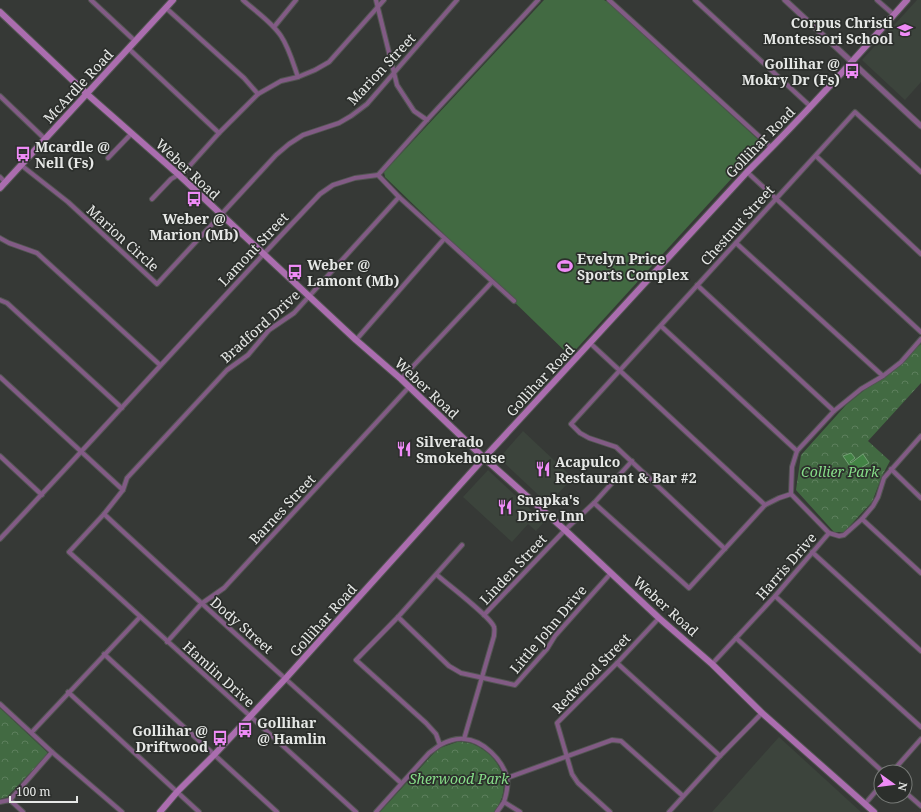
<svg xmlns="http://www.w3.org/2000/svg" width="921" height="812" font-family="'Noto Serif',serif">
  <defs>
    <pattern id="park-crowns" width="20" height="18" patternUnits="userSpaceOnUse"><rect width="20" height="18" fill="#426a42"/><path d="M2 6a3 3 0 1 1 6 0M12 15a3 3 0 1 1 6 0" fill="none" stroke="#5d7f5d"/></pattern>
  </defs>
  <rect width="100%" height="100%" fill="#363936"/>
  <!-- built -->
  <g fill="#3c443c">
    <polygon points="917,0 921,0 921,82 905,100 862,60"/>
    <polygon points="523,431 573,478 548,504 499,458"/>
    <polygon points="488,470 544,522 536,531 528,524 512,542 463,497"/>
    <polygon points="779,737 861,812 712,812"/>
  </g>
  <!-- green -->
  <polygon fill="#426a42" points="544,0 604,0 608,2 763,144 570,356 385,177 384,172"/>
  <!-- park -->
  <g fill="url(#park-crowns)">
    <polygon points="921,344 921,383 868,441 890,461 882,476 872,502 844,532 834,532 796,490 801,455 846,405"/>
    <polygon points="0,708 47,752 47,755 7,797 0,799"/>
    <path d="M 457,742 C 463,742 470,742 475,745 C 503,758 513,788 494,812 L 380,812 L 432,755 L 440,748 Z"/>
  </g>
  <!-- water -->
  <polygon fill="#438345" stroke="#74a175" points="851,453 855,458 850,462 851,463 863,454 869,463 854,472 843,456"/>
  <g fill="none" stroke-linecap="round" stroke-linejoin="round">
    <defs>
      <g id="minor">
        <polyline points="91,0 135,41"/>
        <path d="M 243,0 C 255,11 272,22 281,36 C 289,48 293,63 298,77"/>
        <polyline points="376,0 397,85 414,111 427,120"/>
        <polyline points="609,0 772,148"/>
        <polyline points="695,0 810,106"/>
        <polyline points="877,0 894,15"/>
        <polyline points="166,8 244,78 258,94"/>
        <polyline points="274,27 296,0"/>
        <polyline points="128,48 219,133"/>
        <polyline points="0,96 45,139"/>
        <polyline points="816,156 921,254"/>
        <polyline points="108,158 132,133"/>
        <polyline points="21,165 68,202 157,284 276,155 289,144 303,135 339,123 351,116 367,104 457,0"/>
        <polyline points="747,172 921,332"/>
        <polyline points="378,175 399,197 514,301"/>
        <polyline points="0,177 5,182"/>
        <polyline points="152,199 171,179 185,171 219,133 258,94 281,81 298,77 315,70 329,62 384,0"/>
        <polyline points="0,238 9,243 37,253 160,365"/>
        <polyline points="736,243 883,376"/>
        <polyline points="697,285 834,411"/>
        <polyline points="0,300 7,303 122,408"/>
        <polyline points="661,326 797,451"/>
        <polyline points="356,340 444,239"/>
        <polyline points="590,343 765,505"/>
        <polyline points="0,377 123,490"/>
        <polyline points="401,379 492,282"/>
        <polyline points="0,456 42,495"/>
        <polyline points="891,469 921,498"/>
        <polyline points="791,494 829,533"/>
        <polyline points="594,503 689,588 765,505 779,498 791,494 792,467 797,451 834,411 861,389 883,376 901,362 921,339"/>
        <path d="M 104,514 C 202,605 302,693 401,783"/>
        <polyline points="862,519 921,573"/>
        <path d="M 0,539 C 107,425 212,308 320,194 L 333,185 L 355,178 L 378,175 L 427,120 L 538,0"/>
        <path d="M 462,545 L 398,617 L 356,660 L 426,723 L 436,734 L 440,745 C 448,741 455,738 464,739 C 483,740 503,760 507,778 C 509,786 506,795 504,802 L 520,812"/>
        <polyline points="725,549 616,447 589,438 580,433 571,424 855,112 921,172"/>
        <polyline points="812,552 921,651"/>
        <path d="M 437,575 C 447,584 491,617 494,627 C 495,630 494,633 494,636 L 464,739"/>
        <polyline points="775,596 921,727"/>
        <polyline points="484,615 565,530 594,503 632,461"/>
        <polyline points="398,617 449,666 461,673 515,685 547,649 555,636 611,573"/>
        <polyline points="736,638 883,772"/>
        <polyline points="167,642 201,604 224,588 409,387"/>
        <polyline points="104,654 277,812"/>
        <polyline points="617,663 720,756"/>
        <polyline points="712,664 775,596 829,533 839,536 844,535 862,519 873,506 878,497 884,478 921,436"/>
        <polyline points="68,692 199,812"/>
        <polyline points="0,704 52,752 122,812"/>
        <polyline points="32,732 140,617"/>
        <polyline points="892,772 921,739"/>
        <polyline points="507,778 612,740 621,741 683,796"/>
        <polyline points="905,792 921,806"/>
        <polyline points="10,800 52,752"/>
        <polyline points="0,802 10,800 23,812"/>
        <polyline points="865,804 881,785"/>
        <polyline points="356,812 69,552 104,514 123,490 127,478 227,370 248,355 269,330 294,313 399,197"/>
        <polyline points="376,812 429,753 440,745"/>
        <polyline points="497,812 504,802"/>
        <polyline points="610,812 578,783 572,774 557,723 617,663 659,618"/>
        <polyline points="669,812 720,756 762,713"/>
      </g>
      <polyline id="tertiary" points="785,0 921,126"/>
      <g id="secondary">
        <polyline points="0,12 87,94 179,175 356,340 401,379 484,458 565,530 659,618 712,664 762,713 874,812"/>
        <polyline points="0,188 173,0"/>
        <path d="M 160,812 L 177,792 L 214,755 L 286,678 L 484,458 L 747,172 C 803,117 855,59 907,0"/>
      </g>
    </defs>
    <!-- minor casing -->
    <use href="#minor" stroke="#525552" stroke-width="6"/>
    <!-- tertiary casing -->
    <use href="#tertiary" stroke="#525552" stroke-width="7"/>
    <!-- secondary casing -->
    <use href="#secondary" stroke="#525552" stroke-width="8"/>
    <!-- minor -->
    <use href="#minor" stroke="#825b85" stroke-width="4"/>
    <!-- tertiary -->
    <use href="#tertiary" stroke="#825b85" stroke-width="5"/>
    <!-- secondary -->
    <use href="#secondary" stroke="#ab6daf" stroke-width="6"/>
  </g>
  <!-- icons -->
  <defs>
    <symbol id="school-bare" viewBox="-9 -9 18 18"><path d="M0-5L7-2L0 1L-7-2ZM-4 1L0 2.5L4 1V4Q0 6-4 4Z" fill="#ef8bf7" stroke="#2c2f2c" stroke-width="2.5" paint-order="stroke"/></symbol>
    <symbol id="bus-bare" viewBox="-9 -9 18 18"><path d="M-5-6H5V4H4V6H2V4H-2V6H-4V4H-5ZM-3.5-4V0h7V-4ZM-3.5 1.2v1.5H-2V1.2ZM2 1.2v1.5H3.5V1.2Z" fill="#ef8bf7" stroke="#2c2f2c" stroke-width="2.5" paint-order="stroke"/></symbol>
    <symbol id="stadium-bare" viewBox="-9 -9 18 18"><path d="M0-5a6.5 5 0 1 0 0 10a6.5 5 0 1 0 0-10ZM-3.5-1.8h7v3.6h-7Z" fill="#ef8bf7" stroke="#2c2f2c" stroke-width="2.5" paint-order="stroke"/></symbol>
    <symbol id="restaurant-bare" viewBox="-9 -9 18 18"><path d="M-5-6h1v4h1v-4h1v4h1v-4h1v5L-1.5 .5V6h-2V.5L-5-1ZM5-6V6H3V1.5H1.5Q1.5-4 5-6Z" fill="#ef8bf7" stroke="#2c2f2c" stroke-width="2.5" paint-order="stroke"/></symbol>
  </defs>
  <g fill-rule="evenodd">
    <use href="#school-bare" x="894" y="19" width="22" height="22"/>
    <use href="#bus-bare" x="841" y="60" width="22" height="22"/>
    <use href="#bus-bare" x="12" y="143" width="22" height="22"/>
    <use href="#bus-bare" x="183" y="188" width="22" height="22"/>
    <use href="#stadium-bare" x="554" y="255" width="22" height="22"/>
    <use href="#bus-bare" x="284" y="261" width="22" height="22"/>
    <use href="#restaurant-bare" x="393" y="438" width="22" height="22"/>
    <use href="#restaurant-bare" x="532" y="458" width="22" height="22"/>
    <use href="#restaurant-bare" x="494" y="496" width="22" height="22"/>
    <use href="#bus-bare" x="234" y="719" width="22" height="22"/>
    <use href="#bus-bare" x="209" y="727" width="22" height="22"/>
  </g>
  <g text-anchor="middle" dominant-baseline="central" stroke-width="3.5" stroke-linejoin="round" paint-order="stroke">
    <!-- poi labels -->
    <g font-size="14" font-weight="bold" fill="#e6e8e6" stroke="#2c2f2c" text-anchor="start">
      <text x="893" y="22" text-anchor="end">Corpus Christi<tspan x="893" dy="16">Montessori School</tspan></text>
      <text x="840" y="63" text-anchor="end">Gollihar @<tspan x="840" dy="16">Mokry Dr (Fs)</tspan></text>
      <text x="35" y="146">Mcardle @<tspan x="35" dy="16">Nell (Fs)</tspan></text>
      <text x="194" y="218" text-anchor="middle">Weber @<tspan x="194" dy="16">Marion (Mb)</tspan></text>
      <text x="577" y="258">Evelyn Price<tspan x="577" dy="16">Sports Complex</tspan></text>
      <text x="307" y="264">Weber @<tspan x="307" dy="16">Lamont (Mb)</tspan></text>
      <text x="416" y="441">Silverado<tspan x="416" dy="16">Smokehouse</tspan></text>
      <text x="555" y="461">Acapulco<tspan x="555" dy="16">Restaurant &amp; Bar #2</tspan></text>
      <text x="517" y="499">Snapka's<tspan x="517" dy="16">Drive Inn</tspan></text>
      <text x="257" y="722">Gollihar<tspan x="257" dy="16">@ Hamlin</tspan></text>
      <text x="208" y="730" text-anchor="end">Gollihar @<tspan x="208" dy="16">Driftwood</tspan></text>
    </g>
    <!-- street labels -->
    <g font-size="14" fill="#e6e8e6" stroke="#2c2f2c">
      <text transform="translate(381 69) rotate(-47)">Marion Street</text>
      <text transform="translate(78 86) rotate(-47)">McArdle Road</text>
      <text transform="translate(760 142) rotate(-46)">Gollihar Road</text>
      <text transform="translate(188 169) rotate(43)">Weber Road</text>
      <text transform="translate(737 225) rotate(-48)">Chestnut Street</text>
      <text transform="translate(123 238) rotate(42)">Marion Circle</text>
      <text transform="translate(253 249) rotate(-47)">Lamont Street</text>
      <text transform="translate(260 326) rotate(-42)">Bradford Drive</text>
      <text transform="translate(540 380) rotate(-47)">Gollihar Road</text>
      <text transform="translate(427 388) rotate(43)">Weber Road</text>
      <text transform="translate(282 509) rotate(-47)">Barnes Street</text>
      <text transform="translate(786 566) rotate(-49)">Harris Drive</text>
      <text transform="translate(513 569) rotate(-47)">Linden Street</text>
      <text transform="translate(666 606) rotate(42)">Weber Road</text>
      <text transform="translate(323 620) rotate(-48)">Gollihar Road</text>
      <text transform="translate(242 625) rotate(41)">Dody Street</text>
      <text transform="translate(548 629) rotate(-50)">Little John Drive</text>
      <text transform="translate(591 673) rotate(-46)">Redwood Street</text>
      <text transform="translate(219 674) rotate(42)">Hamlin Drive</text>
    </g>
    <!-- park labels -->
    <g font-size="14" font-style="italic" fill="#86dd88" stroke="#2c2f2c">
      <text x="840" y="471">Collier Park</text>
      <text x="459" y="778">Sherwood Park</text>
    </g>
  </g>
  <!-- north arrow -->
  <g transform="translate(893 784) rotate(104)"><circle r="19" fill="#2c2f2c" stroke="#767976"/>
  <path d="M0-3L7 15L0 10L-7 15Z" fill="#ef8bf7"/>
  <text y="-6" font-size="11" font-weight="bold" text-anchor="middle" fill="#e6e8e6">N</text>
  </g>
  <!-- scale -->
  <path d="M10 796v6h67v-6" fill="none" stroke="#e6e8e6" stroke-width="2"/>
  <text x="16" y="796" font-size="12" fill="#e6e8e6" stroke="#2c2f2c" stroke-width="3" paint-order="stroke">100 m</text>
</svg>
